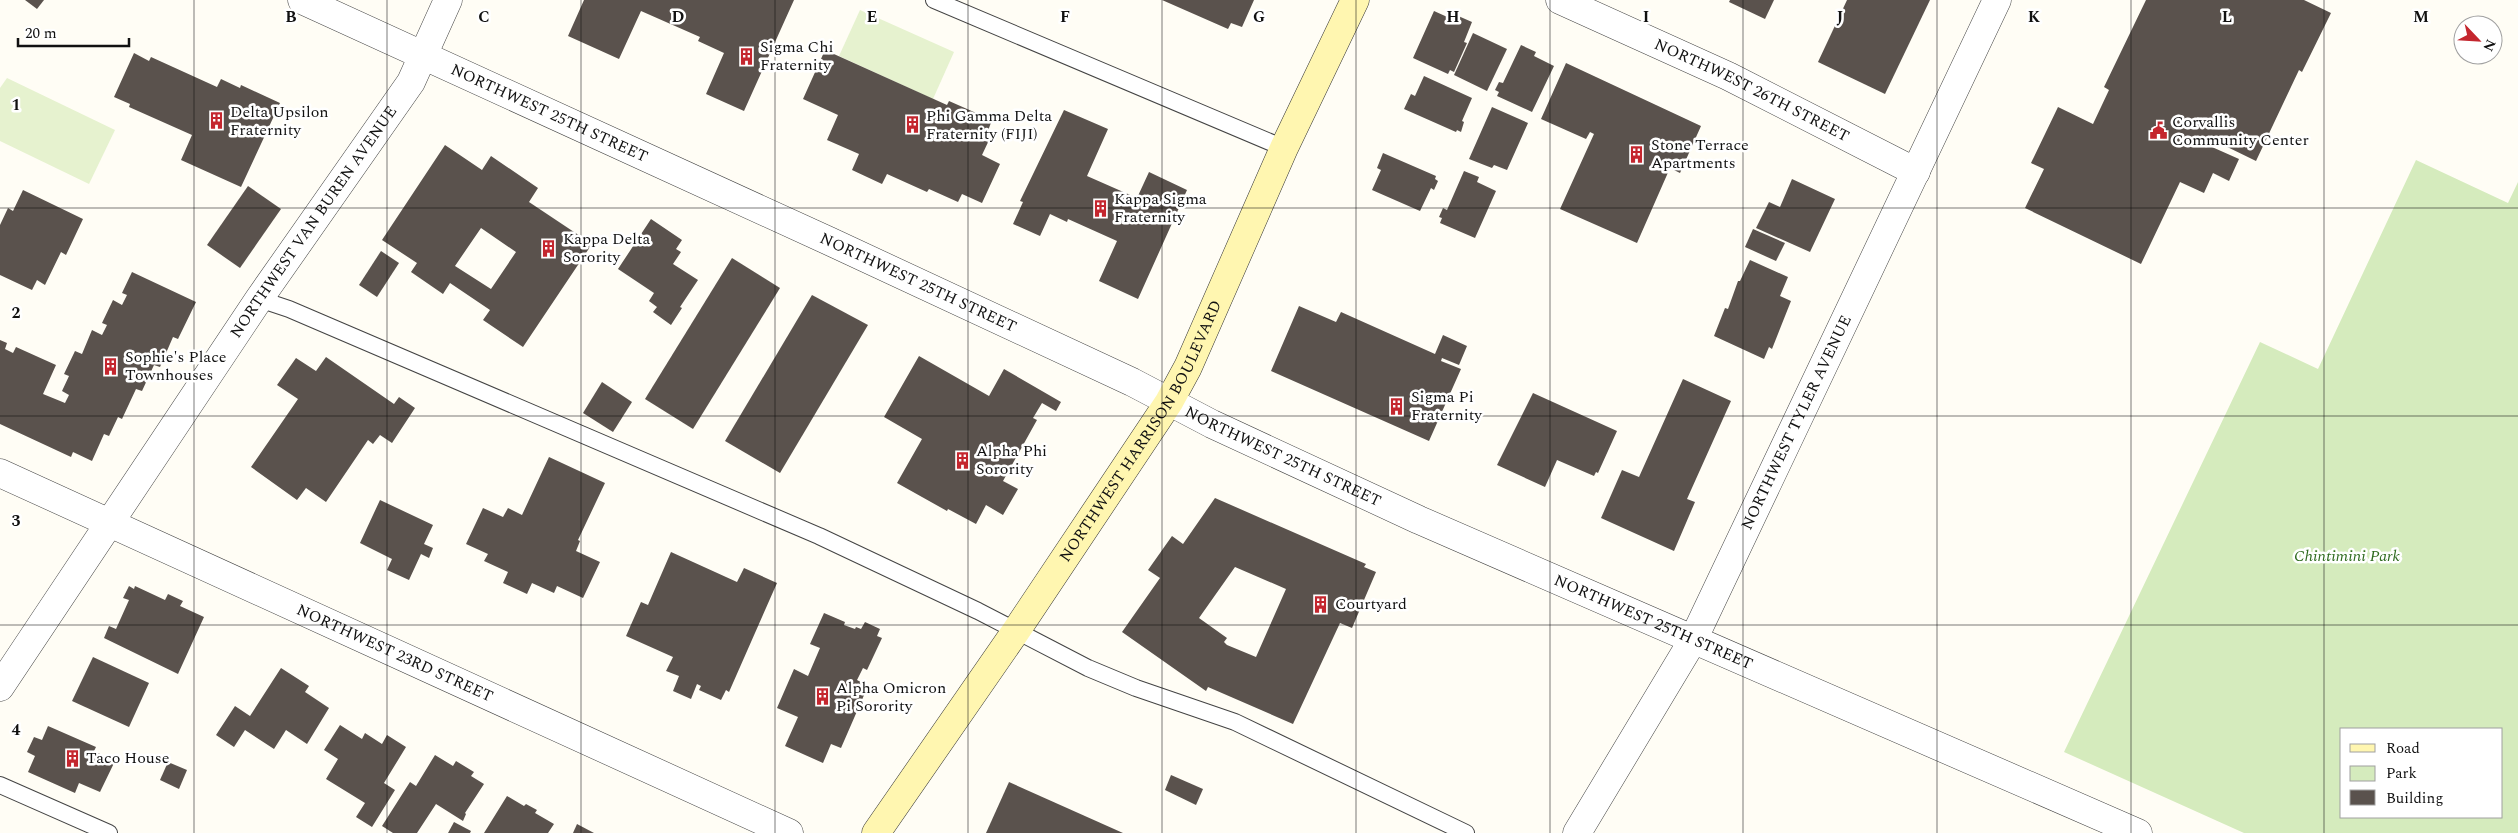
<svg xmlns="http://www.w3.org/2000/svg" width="2518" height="833" font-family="Spectral,serif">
  <rect width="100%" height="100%" fill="#fffdf5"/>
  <!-- park -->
  <path fill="#d5ebbd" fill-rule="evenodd" d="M 2416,160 L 2508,203 L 2518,182 L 2518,833 L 2244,833 L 2064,752 L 2260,342 L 2318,369 ZM 2342,729 L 2502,729 L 2502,817 L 2342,817 Z"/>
  <!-- pitch -->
  <g fill="#e6f2cf">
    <polygon points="860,10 954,52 933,99 839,56"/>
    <polygon points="7,78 115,130 89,184 0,141 0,88"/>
  </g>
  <!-- building -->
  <g fill="#5a524d" fill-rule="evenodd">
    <polygon points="25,0 44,0 37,9"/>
    <polygon points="584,0 794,0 744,111 706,94 724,53 698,41 700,37 641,11 619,59 568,36"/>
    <polygon points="1162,0 1254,0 1242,27 1231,23 1228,29"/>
    <polygon points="1730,0 1774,0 1765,19 1729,2"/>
    <polygon points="1847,0 1930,0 1885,94 1818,62"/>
    <polygon points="2146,0 2304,0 2331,13 2302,72 2299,70 2256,161 2215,141 2212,147 2239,159 2229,181 2213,173 2204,193 2180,182 2141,264 2025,208 2044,169 2031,163 2058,107 2093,124 2109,90 2104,87"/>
    <polygon points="1434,11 1454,20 1456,15 1472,22 1464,42 1467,43 1454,72 1450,70 1448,74 1413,58"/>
    <polygon points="1473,33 1507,49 1487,91 1454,75"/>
    <polygon points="1521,45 1536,52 1534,56 1554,66 1532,112 1497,96 1499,92 1495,90 1499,82 1503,83"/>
    <polygon points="825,50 947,105 949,101 992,120 986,136 990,138 982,155 1000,164 982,203 962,194 958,202 929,189 927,192 887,174 882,184 852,170 859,154 827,140 838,115 803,99"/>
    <polygon points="134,53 149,61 151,57 217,87 221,79 240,88 241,85 280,103 241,187 181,160 192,135 129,107 130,104 114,97"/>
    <polygon points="1566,63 1701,126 1680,173 1670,168 1637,243 1560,209 1594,134 1590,132 1586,139 1541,119"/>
    <polygon points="1424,76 1472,98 1462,121 1464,122 1461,132 1457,130 1456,132 1404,109 1411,94 1415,96"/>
    <polygon points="1492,107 1528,123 1507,170 1494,165 1492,168 1469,159"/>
    <polygon points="1064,110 1108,129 1087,176 1137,198 1149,172 1187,190 1138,299 1099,281 1117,241 1068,219 1067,222 1050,214 1040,236 1013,224 1023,202 1020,201"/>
    <path d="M 445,145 L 482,170 L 491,156 L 538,188 L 529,202 L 592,244 L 523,347 L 483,320 L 490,310 L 450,283 L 443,294 L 411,272 L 417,263 L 382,240 ZM 481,228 L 516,252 L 491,289 L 455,266 Z"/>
    <polygon points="1383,153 1436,176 1435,179 1438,181 1434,190 1431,188 1420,211 1372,190 1381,170 1377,168"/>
    <polygon points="1464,171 1479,177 1477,182 1496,191 1475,238 1440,223 1442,218 1439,217 1443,208 1447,210"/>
    <polygon points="1792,179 1835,199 1810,252 1756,228 1769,202 1780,207"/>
    <polygon points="248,186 281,209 240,268 207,245"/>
    <polygon points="23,190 83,219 66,255 61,252 45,285 37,280 32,290 0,275 0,225 8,208 13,211"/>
    <polygon points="651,219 682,240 676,249 681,252 673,264 698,280 680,307 682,308 671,325 653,312 657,307 649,301 654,293 618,269"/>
    <polygon points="1753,229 1785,243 1776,261 1745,247"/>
    <polygon points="381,251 399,263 377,297 359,285"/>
    <polygon points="732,258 780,288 693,429 645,399"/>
    <polygon points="1750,260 1788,277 1780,296 1791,301 1772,349 1769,347 1764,359 1714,336 1725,308 1728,309 1738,281 1740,281"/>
    <polygon points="132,272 196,302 178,339 173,337 160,367 154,365 142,391 136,389 122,419 118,417 109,436 104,434 92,461 73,452 71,457 0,424 0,340 7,343 5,349 13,353 16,347 56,365 43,394 65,403 69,395 62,391 69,376 64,374 75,351 82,354 92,330 102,335 107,325 102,323 113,300 122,305 127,295 122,293"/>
    <polygon points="812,295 868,325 780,473 725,441"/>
    <polygon points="1299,306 1336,322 1341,312 1435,354 1443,335 1467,346 1459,365 1442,358 1441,361 1461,369 1429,441 1271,371"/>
    <polygon points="919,356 989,396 1004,369 1061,402 1056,411 1042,403 1033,418 1037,420 1003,481 1018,489 1003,515 986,505 976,524 948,509 947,511 897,483 922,439 884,417"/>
    <polygon points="326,357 394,404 399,397 415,408 392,443 380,435 373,444 368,440 326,502 306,488 297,500 251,467 298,399 277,385 296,358 316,371"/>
    <polygon points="1683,379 1731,401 1687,499 1695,502 1674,551 1601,518 1622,470 1639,477"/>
    <polygon points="602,382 632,402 613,432 583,413"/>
    <polygon points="1533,393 1617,431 1598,473 1596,472 1594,476 1557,460 1545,487 1497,465"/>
    <polygon points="549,457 605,483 578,540 580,541 576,551 600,562 583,598 557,586 554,593 532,583 527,594 503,583 508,572 484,561 488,554 466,544 483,508 503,517 508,508 522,515"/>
    <path d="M 1215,498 L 1366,564 L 1364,567 L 1376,572 L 1352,628 L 1340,623 L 1293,724 L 1208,687 L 1206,691 L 1122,632 L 1160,578 L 1148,570 L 1172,536 L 1183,544 ZM 1235,567 L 1286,589 L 1256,657 L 1227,645 L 1224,642 L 1227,638 L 1199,618 Z"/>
    <polygon points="380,500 433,525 424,544 433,548 429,558 421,554 409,580 387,570 392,559 360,543"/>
    <polygon points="671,552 737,582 744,568 777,583 729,692 726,690 721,700 699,690 701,686 697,684 691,699 673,691 679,676 666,671 673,657 626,636 641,602 648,605"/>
    <polygon points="129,586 134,589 135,586 165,600 168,594 183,601 180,606 204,617 178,674 104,638 109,626 116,629 129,600 123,598"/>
    <polygon points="824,613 845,622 844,625 855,629 856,627 861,629 865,622 880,629 877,636 882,638 867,670 863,668 857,680 868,686 841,748 831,744 823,763 785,746 798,717 777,708 794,669 808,676 820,648 810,644"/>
    <polygon points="93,657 149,683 129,727 72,701"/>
    <polygon points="281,668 309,686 305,692 329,708 307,744 286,730 274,749 245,730 234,747 216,735 235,706 250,716"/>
    <polygon points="340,725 362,739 365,733 382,744 387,735 406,747 384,783 395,790 372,827 356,817 365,803 326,779 338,759 324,750"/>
    <polygon points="48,726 96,747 94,751 115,761 100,792 79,783 75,793 28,772 35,756 27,752 34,737 42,740"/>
    <polygon points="435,755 453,766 456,761 474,772 471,776 484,784 465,813 466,814 463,821 436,804 417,833 393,833 382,826 410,782 416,786"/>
    <polygon points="168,762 187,770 179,789 160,780"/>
    <polygon points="1171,775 1203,789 1196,805 1165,790"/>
    <polygon points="1009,782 1123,833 986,833"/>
    <polygon points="507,796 524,806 526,804 537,810 535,813 554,824 548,833 484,833"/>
    <polygon points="454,822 471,831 470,833 448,833"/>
    <polygon points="577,824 594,833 573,833"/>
  </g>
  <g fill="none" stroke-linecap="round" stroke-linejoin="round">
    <defs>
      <g id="lane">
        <polyline points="934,0 1284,148"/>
        <polyline points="259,299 289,309 819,536 978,611 1088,668 1136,688 1235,722 1466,833"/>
        <polyline points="0,785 109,833"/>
      </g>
      <g id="street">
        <path id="s1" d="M 302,0 L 829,241 L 1132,382 L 1212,424 L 1419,520 L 2138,833"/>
        <path id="s2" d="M 1560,0 L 1728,76 L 1916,172"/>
        <path id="s3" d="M 0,473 L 789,833"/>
        <path id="s4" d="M 0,687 L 259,299 L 411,82 L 448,0"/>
        <path id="s5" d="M 1577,833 L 1693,640 L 1997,0"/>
      </g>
      <g id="secondary">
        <path id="s6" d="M 876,833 L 1016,631 L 1169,402 L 1188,367 L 1284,148 L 1355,0"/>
      </g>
    </defs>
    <!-- lane casing -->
    <use href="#lane" stroke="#444" stroke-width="18"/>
    <!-- street casing -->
    <use href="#street" stroke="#444" stroke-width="29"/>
    <!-- secondary casing -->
    <use href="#secondary" stroke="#333" stroke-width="29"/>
    <!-- lane -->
    <use href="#lane" stroke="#fff" stroke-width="16"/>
    <!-- street -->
    <use href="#street" stroke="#fff" stroke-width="28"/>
    <!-- secondary -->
    <use href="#secondary" stroke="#fff6b0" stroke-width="28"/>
  </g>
  <!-- grid -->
  <path fill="none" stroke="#111" stroke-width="1" stroke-opacity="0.55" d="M 194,0 L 194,833M 387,0 L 387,833M 581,0 L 581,833M 775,0 L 775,833M 968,0 L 968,833M 1162,0 L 1162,833M 1356,0 L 1356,833M 1550,0 L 1550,833M 1743,0 L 1743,833M 1937,0 L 1937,833M 2131,0 L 2131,833M 2324,0 L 2324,833M 0,208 L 2518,208M 0,416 L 2518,416M 0,625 L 2518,625"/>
  <!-- icons -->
  <defs>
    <symbol id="building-bare" viewBox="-9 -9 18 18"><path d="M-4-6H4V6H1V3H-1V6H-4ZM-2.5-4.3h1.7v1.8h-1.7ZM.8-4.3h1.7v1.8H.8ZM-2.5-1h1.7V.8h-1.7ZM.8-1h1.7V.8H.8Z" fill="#c4262e" stroke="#fff" stroke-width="2.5" paint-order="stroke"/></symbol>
    <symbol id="civic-bare" viewBox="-9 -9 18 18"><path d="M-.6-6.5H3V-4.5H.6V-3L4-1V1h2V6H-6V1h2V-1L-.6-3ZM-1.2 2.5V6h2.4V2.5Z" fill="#c4262e" stroke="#fff" stroke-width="2.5" paint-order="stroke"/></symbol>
  </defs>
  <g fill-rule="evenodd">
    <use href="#building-bare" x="734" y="44" width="25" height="25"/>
    <use href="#building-bare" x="204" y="108" width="25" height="25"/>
    <use href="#building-bare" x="900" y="112" width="25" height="25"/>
    <use href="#civic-bare" x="2146" y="118" width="25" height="25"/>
    <use href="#building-bare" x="1624" y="142" width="25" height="25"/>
    <use href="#building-bare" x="1088" y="196" width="25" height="25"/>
    <use href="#building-bare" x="536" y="236" width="25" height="25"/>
    <use href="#building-bare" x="98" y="354" width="25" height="25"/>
    <use href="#building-bare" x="1384" y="394" width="25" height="25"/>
    <use href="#building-bare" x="950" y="448" width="25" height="25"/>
    <use href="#building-bare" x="1308" y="592" width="25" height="25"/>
    <use href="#building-bare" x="810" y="684" width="25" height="25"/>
    <use href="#building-bare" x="60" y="746" width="25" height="25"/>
  </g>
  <g text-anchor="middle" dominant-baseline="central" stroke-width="5" stroke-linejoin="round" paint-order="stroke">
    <!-- poi labels -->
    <g font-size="16" fill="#111" stroke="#fff" text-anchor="start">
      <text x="760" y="47">Sigma Chi<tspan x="760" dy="18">Fraternity</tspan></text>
      <text x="230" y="112">Delta Upsilon<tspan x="230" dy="18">Fraternity</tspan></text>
      <text x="926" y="116">Phi Gamma Delta<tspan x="926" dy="18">Fraternity (FIJI)</tspan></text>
      <text x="2172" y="122">Corvallis<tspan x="2172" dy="18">Community Center</tspan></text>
      <text x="1651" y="145">Stone Terrace<tspan x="1651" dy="18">Apartments</tspan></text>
      <text x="1114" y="199">Kappa Sigma<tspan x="1114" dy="18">Fraternity</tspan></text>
      <text x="563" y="239">Kappa Delta<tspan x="563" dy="18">Sorority</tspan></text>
      <text x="125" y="357">Sophie's Place<tspan x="125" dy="18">Townhouses</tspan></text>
      <text x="1411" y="397">Sigma Pi<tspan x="1411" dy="18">Fraternity</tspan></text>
      <text x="976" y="451">Alpha Phi<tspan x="976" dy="18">Sorority</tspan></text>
      <text x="1335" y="604">Courtyard</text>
      <text x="836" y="688">Alpha Omicron<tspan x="836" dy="18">Pi Sorority</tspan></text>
      <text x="86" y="758">Taco House</text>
    </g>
    <!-- street labels -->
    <g font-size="16" fill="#111" stroke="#fff">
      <text stroke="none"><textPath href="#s2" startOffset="212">NORTHWEST 26TH STREET</textPath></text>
      <text stroke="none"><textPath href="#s1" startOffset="272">NORTHWEST 25TH STREET</textPath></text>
      <text stroke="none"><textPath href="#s4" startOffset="561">NORTHWEST VAN BUREN AVENUE</textPath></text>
      <text stroke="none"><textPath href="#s1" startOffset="678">NORTHWEST 25TH STREET</textPath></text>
      <text stroke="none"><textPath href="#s5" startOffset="466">NORTHWEST TYLER AVENUE</textPath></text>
      <text stroke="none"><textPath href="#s6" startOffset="482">NORTHWEST HARRISON BOULEVARD</textPath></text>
      <text stroke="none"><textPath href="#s1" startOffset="1082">NORTHWEST 25TH STREET</textPath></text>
      <text stroke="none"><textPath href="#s1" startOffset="1488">NORTHWEST 25TH STREET</textPath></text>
      <text stroke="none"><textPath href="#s3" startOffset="434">NORTHWEST 23RD STREET</textPath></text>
    </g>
    <!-- park labels -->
    <g font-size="16" font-style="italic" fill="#2f6b1f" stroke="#fff">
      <text x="2347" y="556">Chintimini Park</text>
    </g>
  </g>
  <g font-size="16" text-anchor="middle" font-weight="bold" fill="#111" stroke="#fff" stroke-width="5" stroke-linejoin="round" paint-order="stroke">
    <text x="291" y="22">B</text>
    <text x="484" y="22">C</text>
    <text x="678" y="22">D</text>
    <text x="872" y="22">E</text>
    <text x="1065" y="22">F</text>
    <text x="1259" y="22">G</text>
    <text x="1453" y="22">H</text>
    <text x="1646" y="22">I</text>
    <text x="1840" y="22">J</text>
    <text x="2034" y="22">K</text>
    <text x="2227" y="22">L</text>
    <text x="2421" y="22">M</text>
    <text x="16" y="110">1</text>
    <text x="16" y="318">2</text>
    <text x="16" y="526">3</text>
    <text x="16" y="735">4</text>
  </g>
  <!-- legend -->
  <rect x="2340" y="728" width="162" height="90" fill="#ffffff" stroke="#a0a0a0"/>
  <rect x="2350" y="744" width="25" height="8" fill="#fff6b0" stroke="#a0a0a0"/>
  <text x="2386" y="753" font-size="15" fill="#111111">Road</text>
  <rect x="2350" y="766" width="25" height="15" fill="#d5ebbd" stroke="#a0a0a0"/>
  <text x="2386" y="778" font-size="15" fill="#111111">Park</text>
  <rect x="2350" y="790" width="25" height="15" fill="#5a524d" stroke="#a0a0a0"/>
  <text x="2386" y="803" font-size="15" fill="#111111">Building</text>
  <!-- north arrow -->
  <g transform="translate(2478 40) rotate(115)"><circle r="24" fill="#ffffff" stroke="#a0a0a0"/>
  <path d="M0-4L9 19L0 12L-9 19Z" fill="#c4262e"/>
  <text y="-8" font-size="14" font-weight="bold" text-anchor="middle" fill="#111111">N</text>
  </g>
  <!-- scale -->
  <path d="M18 38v8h111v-8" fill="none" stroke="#111111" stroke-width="2.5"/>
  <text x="25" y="38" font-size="15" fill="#111111" stroke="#ffffff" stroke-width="4" paint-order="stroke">20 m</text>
</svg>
